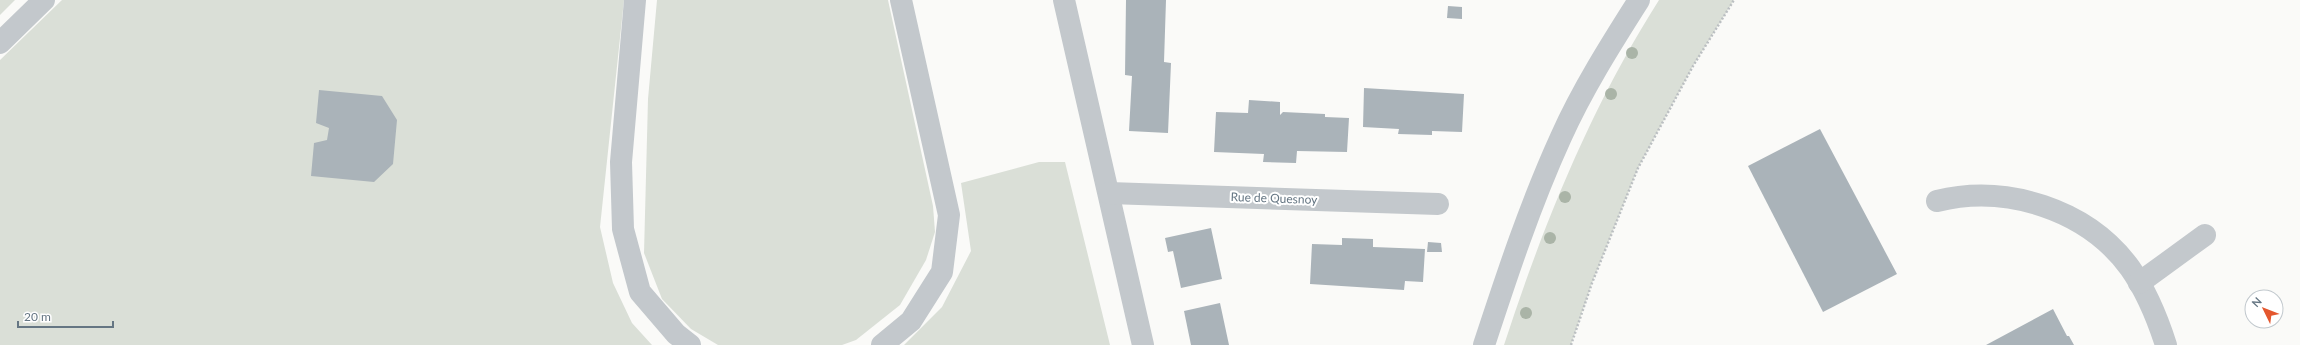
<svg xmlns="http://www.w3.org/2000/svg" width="2300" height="345" font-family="Lato,sans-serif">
  <rect width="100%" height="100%" fill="#fafaf8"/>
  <!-- green -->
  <g fill="#dadfd7">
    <polygon points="0,0 15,0 0,15"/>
    <polygon points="62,0 624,0 600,227 613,283 632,323 652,345 0,345 0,60"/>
    <polygon points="657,0 888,0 933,206 935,232 926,260 900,305 856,340 842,345 718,345 691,329 662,299 644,253 648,99"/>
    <path d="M 1659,0 L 1734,0 L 1693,66 L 1638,168 L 1592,283 L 1571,345 L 1504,345 C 1543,225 1591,107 1659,0 Z"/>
    <polygon points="1039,162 1065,162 1110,345 904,345 942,307 971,251 961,183"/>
  </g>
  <!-- building -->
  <g fill="#aab3b9">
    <polygon points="1126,0 1166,0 1164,62 1171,63 1168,133 1129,131 1132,76 1125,75"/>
    <polygon points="1448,6 1462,7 1462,19 1447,18"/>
    <polygon points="1364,88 1464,94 1462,132 1432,131 1432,135 1398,134 1399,129 1363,127"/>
    <polygon points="319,90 382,96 397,120 393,164 374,182 311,176 314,143 327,140 329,128 316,123"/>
    <polygon points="1249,100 1280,102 1280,115 1283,112 1325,114 1325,117 1349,118 1347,152 1297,151 1296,163 1263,162 1264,154 1214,152 1216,112 1248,113"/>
    <polygon points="1820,129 1897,274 1823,312 1748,166"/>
    <polygon points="1211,228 1222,279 1181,288 1173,251 1168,252 1165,238"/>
    <polygon points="1342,238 1373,239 1373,247 1425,249 1423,282 1405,281 1404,290 1310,284 1312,244 1342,245"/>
    <polygon points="1428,242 1441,243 1442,252 1427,252"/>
    <polygon points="1220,303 1229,345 1191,345 1184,311"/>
    <polygon points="2053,309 2067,336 2069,336 2074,345 1986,345"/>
  </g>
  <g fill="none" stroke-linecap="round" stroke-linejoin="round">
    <!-- path -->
    <polyline stroke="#bbbfc2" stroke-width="2.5" stroke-dasharray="2 2" stroke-linecap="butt" points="1571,345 1592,283 1638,168 1693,66 1734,0"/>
    <!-- minor -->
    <g stroke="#c3c8cc" stroke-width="22">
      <polyline points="635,0 621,162 623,229 640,292 676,334 690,345"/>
      <polyline points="1064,0 1143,345"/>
      <polyline points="0,43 44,0"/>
      <polyline points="1109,193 1438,204"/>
      <path d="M 1937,201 C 2006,184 2087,209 2130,268 C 2147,292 2157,317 2166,345"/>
      <polyline points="2139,283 2205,235"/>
      <polyline points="882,345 911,321 942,272 949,215 901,0"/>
      <path d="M 1484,345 C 1507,275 1530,205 1561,137 C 1582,90 1611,44 1639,0"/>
    </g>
  </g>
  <!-- trees -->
  <g fill="#aab4a7">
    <circle cx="1632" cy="53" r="6"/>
    <circle cx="1611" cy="94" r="6"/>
    <circle cx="1565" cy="197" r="6"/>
    <circle cx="1550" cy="238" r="6"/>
    <circle cx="1526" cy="313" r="6"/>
  </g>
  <g text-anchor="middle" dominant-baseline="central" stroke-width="4" stroke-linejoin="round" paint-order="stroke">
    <!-- street labels -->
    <g font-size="12" fill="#657683" stroke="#fff">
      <text transform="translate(1274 198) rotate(2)">Rue de Quesnoy</text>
    </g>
  </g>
  <!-- north arrow -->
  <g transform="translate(2264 309) rotate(313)"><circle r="19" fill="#ffffff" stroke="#c1c8cd"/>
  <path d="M0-3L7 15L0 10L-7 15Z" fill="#e4572e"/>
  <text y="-6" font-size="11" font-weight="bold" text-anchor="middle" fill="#657683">N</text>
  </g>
  <!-- scale -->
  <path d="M18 321v6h95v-6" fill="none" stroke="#657683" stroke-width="2"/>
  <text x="24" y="321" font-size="12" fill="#657683" stroke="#ffffff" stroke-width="3" paint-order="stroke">20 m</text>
</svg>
